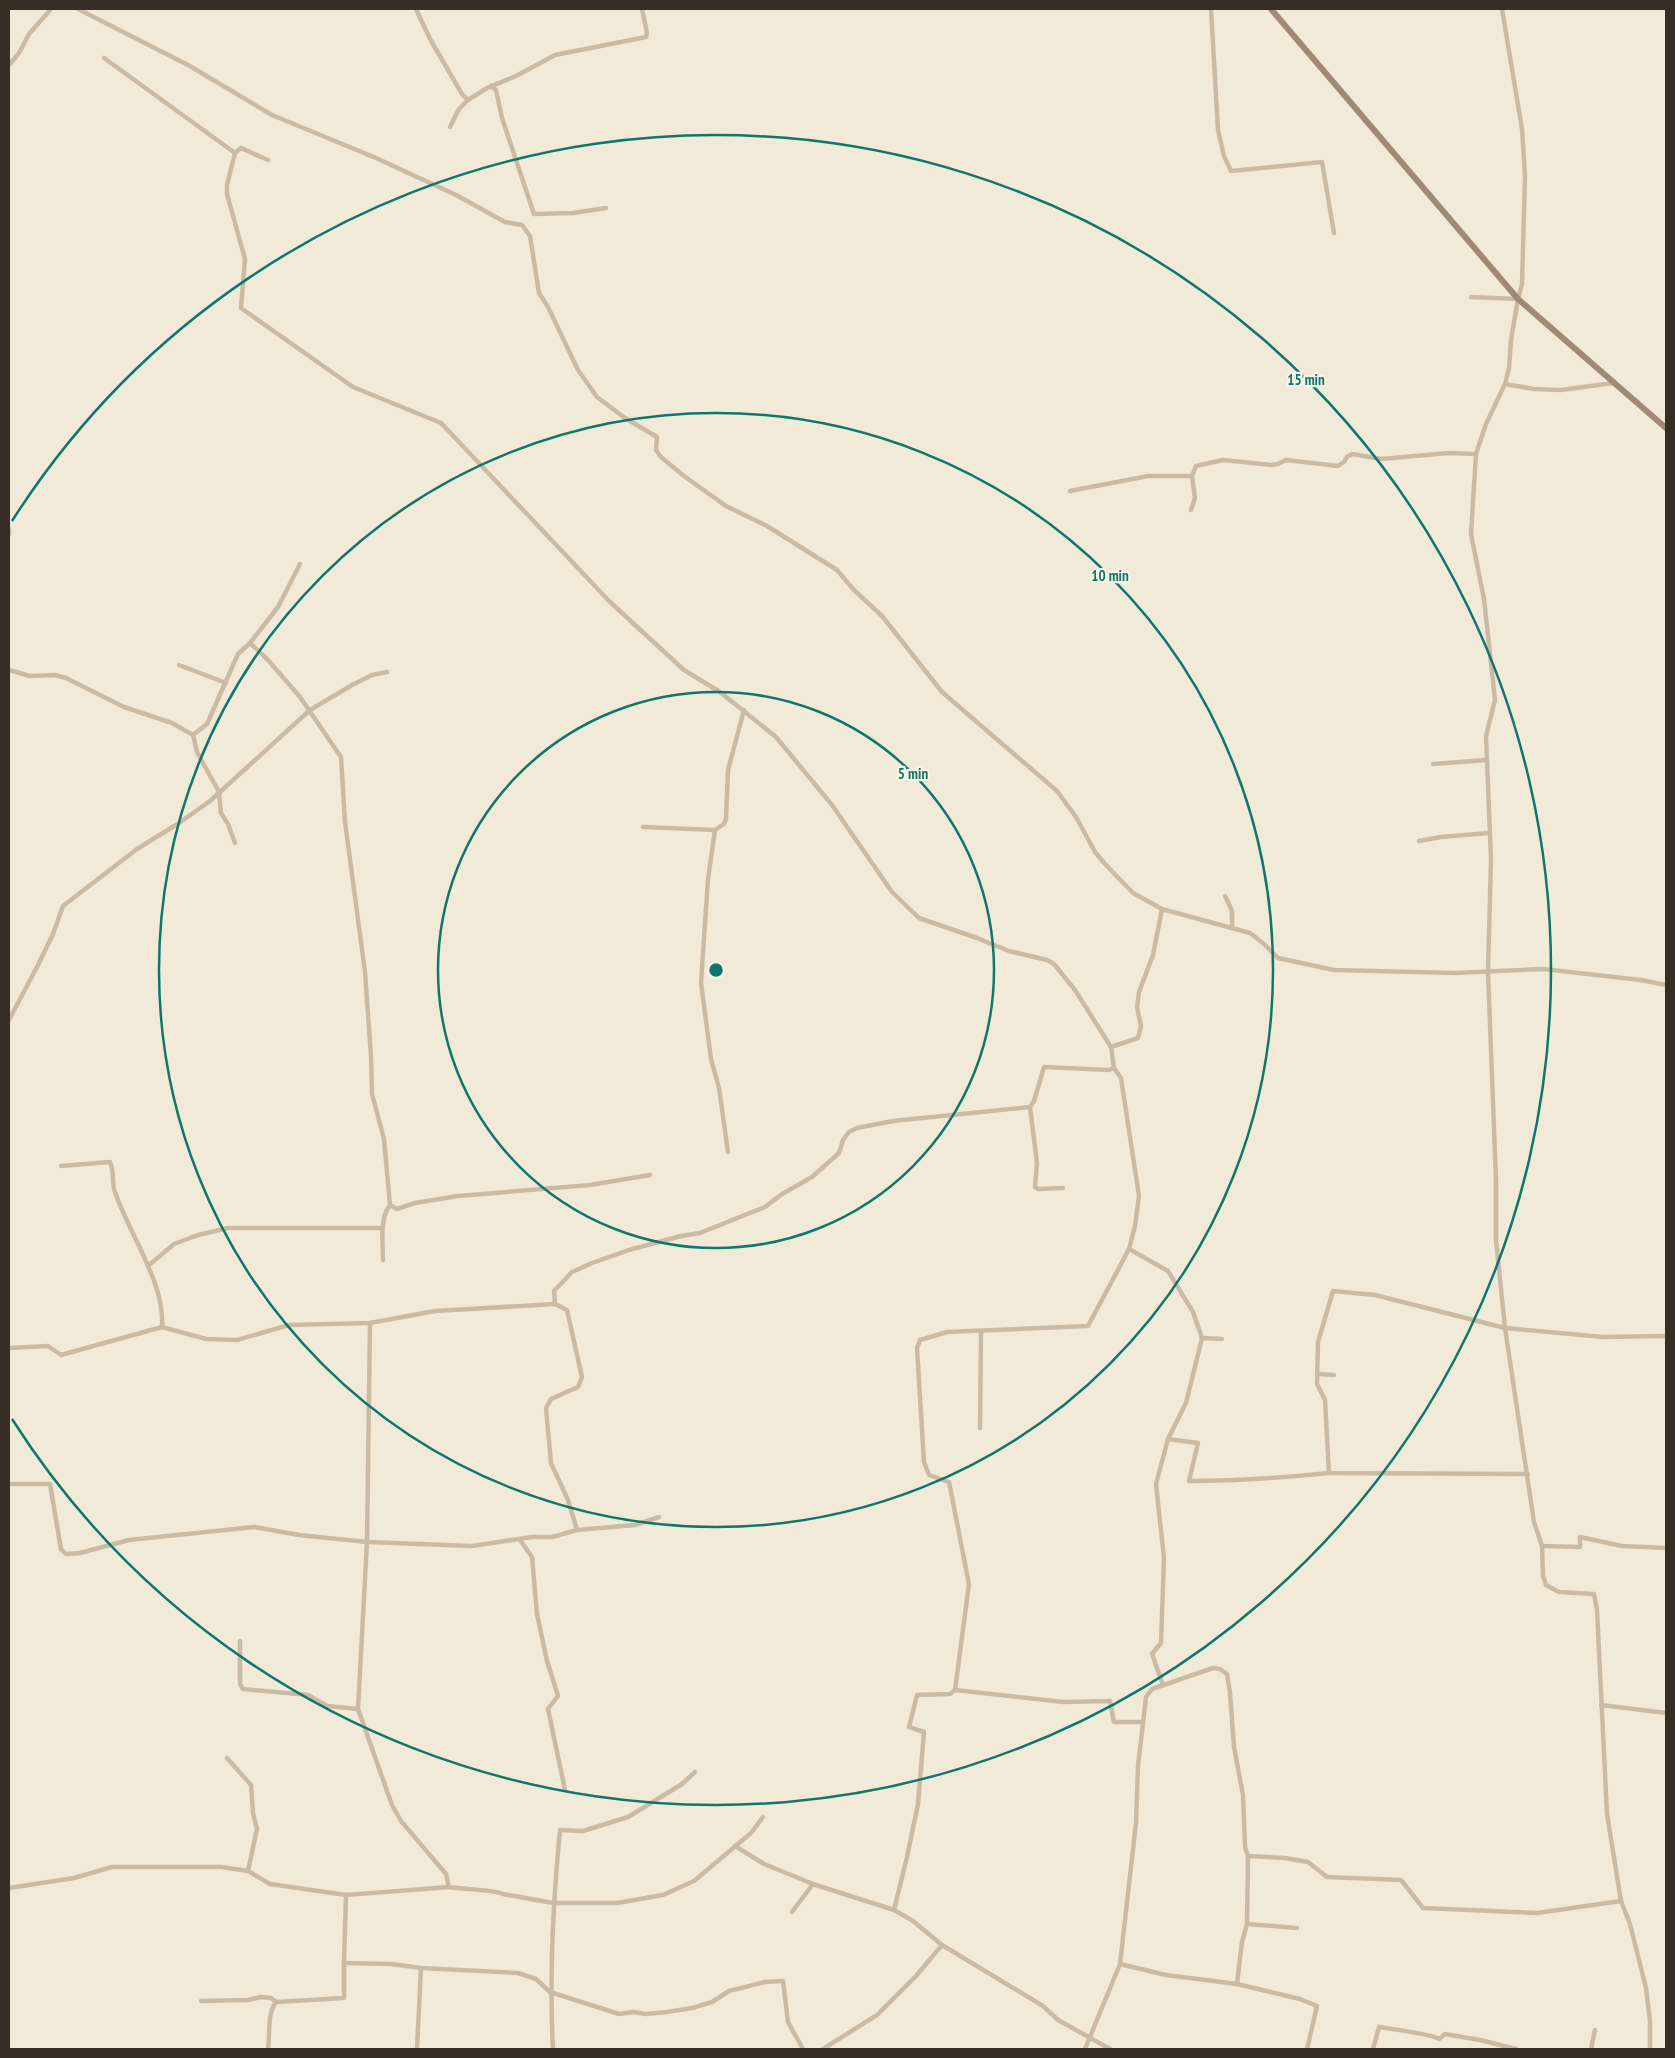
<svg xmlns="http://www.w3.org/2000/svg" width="1675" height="2058" font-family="'PT Sans Narrow',sans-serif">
  <rect width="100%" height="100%" fill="#f2ead8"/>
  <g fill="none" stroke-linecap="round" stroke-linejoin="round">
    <!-- street -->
    <g stroke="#cbbba4" stroke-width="4.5">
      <polyline points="78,9 188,65 272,115 376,158 456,195 505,222 522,225 530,236 539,293 548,307 578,370 597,397 625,418 657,437 656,450 661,457 684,476 726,506 767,526 837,570 853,589 882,616 942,692 1057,791 1076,817 1095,852 1105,864 1133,893 1162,909 1250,933 1264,944 1278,958 1334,970 1455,973 1543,969 1641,980 1666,985"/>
      <polyline points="416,9 430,39 462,94 468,100"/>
      <polyline points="1211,9 1218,130 1224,156 1231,171 1322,162 1334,233"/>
      <polyline points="104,58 235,153 241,148 268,160"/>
      <polyline points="9,65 19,53 29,34 51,9"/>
      <polyline points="491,86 496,90 502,118 534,214 573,213 606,208"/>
      <polyline points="450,127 459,109 468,100 487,88 516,76 555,55 646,37 647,33 642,9"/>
      <polyline points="235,153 227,185 227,194 245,259 241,308 353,387 441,423 610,602 684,670 720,692 776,737 832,805 892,892 919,918 977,938 1009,951 1047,960 1054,964 1075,990 1111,1047 1114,1068 1121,1078 1139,1196 1135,1226 1129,1249 1088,1326 947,1332 920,1340 917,1348 924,1462 929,1475 949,1482 969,1584 955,1690 950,1694 917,1695 909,1727 924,1732 918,1804 907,1857 894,1910"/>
      <polyline points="1471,297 1518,299 1522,284 1525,176 1522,129 1502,9"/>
      <polyline points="1518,299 1511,340 1509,368 1505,384 1486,424 1476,454 1471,534 1484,599 1495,700 1486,736 1491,859 1488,972 1496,1181 1496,1240 1505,1328 1534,1522 1542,1546 1543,1576 1546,1585 1559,1592 1594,1594 1597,1610 1607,1814 1621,1901 1630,1924 1646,1988 1650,2021 1650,2049"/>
      <polyline points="1505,384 1534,389 1561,390 1613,383"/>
      <polyline points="1070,491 1148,476 1192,476"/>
      <polyline points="1191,510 1195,498 1192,476 1196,466 1223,460 1272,465 1278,464 1286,460 1338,466 1344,462 1347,457 1352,454 1381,459 1449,453 1476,454"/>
      <polyline points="9,529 9,534"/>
      <path d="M 250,643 L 268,660 L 300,697 L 341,757 L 345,822 L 365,972 L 371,1056 L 372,1094 L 384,1139 L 390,1205 C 379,1219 383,1243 383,1260"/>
      <polyline points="179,665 226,683"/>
      <polyline points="9,670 30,676 55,675 66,678 124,707 172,723 193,735 197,752 219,792 221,813 228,824 235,843"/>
      <polyline points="193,735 207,724 238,654 250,643 278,607 300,564"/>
      <polyline points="1433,764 1486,760"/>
      <polyline points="643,827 715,830"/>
      <polyline points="1419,841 1441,837 1489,833"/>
      <polyline points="1225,896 1232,911 1232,928"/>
      <polyline points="9,1020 38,965 53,934 63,906 137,849 179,823 210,801 310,710 354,684 372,675 387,672"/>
      <polyline points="1111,1047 1138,1038 1141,1026 1137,1007 1139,992 1153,955 1162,909"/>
      <polyline points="1030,1107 1037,1163 1035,1187 1038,1189 1063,1188"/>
      <polyline points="728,1152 719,1088 711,1059 701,983 708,879 715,830 724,824 726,819 728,770 744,710"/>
      <path d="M 61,1166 L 110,1162 C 115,1172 111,1182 115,1192 C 129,1234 165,1282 162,1327"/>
      <polyline points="390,1205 397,1209 415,1203 458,1196 590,1185 650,1175"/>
      <polyline points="1129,1249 1168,1271 1193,1312 1202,1338 1186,1403 1168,1439 1156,1484 1164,1558 1161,1643 1152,1654 1163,1685"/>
      <polyline points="148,1266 174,1244 198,1235 228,1228 383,1228"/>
      <polyline points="370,1323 367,1542 358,1709 392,1805 401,1821 446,1874 449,1887 346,1895 344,1963 391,1964 421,1968 518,1973 536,1979 550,1992 619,2014 633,2012 646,2014 667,2012 692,2008 712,2002 729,1991 765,1982 783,1981 788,2022 803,2049"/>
      <polyline points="1202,1338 1222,1339"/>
      <polyline points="9,1348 48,1346 61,1355 162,1327 206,1339 237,1340 289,1325 370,1323 435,1311 555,1304"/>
      <polyline points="1318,1374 1334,1375"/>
      <polyline points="980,1428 981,1331"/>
      <path d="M 1168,1439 L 1198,1443 L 1189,1481 C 1236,1481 1281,1478 1329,1473"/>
      <polyline points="1528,1474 1329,1473 1325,1400 1317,1384 1318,1342 1333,1291 1375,1295 1505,1328 1603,1337 1666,1336"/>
      <polyline points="9,1484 50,1484 61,1549 66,1554 80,1553 129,1540 254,1527 299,1535 367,1542 472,1546 532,1537 552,1537 577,1530"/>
      <polyline points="659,1517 635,1525 577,1530 568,1500 551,1463 546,1408 551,1399 578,1387 582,1377 567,1310 555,1304 554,1291 572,1272 592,1263 629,1250 681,1236 700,1233 765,1207 782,1194 812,1177 839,1153 843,1140 849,1132 857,1128 893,1121 1030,1107 1034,1101 1044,1067 1109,1070 1114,1068"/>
      <polyline points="520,1540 532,1557 537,1614 547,1661 558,1696 548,1709 565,1790"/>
      <polyline points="1542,1546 1580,1547 1580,1537 1622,1546 1666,1548"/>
      <polyline points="240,1641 240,1684 243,1689 308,1695 327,1706 358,1709"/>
      <polyline points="955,1690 1063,1702 1110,1701 1114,1722 1142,1722"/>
      <polyline points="1601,1705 1666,1713"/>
      <polyline points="227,1758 251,1785 253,1813 257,1829 248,1871"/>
      <polyline points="735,1846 764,1864 813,1884 894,1910 913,1921 942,1945 1043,2006 1058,2020 1110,2049"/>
      <polyline points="1248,1856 1285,1858 1308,1862 1327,1877 1401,1880 1423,1908 1537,1913 1621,1901"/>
      <path d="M 449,1887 C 459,1889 498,1890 503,1894 L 553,1903 L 617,1903 L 663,1895 L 694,1881 L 751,1833 L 763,1817"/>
      <polyline points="9,1888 74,1878 112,1867 221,1867 248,1871 270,1884 346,1895"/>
      <polyline points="792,1912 813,1884"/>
      <polyline points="1247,1924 1297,1928"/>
      <polyline points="1120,1964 1166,1975 1237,1984"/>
      <polyline points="201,2001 248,2000 261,1997 271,1998 276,2002"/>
      <path d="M 268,2049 C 270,2034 267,2014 276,2002 L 344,1998 L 344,1963"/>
      <polyline points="417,2049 421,1968"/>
      <path d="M 553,2049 C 549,1976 553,1903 560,1830 L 583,1831 L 628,1817 L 682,1784 L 695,1772"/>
      <polyline points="823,2049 877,2015 916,1976 942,1945"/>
      <polyline points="1085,2049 1120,1964 1136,1823 1138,1766 1146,1697 1152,1689 1213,1668 1220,1669 1227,1674 1230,1693 1234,1747 1243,1795 1245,1847 1248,1856 1247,1924 1242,1942 1237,1984 1300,1999 1317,2006 1307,2049"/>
      <path d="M 1373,2049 L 1379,2027 C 1390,2029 1433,2034 1439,2039 L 1445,2034 L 1480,2040 L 1516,2049"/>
      <polyline points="1591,2049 1595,2030"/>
    </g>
    <!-- secondary -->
    <polyline stroke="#9f8a75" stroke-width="6" points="1271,9 1518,299 1666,428"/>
  </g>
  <!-- distance rings -->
  <g fill="none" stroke="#0f766e" stroke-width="2.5">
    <circle cx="716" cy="970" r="278"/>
    <circle cx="716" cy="970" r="557"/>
    <path d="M12 521A835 835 0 1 1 12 1419"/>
  </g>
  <circle cx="716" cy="970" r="8" fill="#0f766e" stroke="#faf3e5" stroke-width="2.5"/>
  <g font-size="15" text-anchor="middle" font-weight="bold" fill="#0f766e" stroke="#faf3e5" stroke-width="4.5" stroke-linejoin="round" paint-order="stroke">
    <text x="1306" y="385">15 min</text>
    <text x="1110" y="581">10 min</text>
    <text x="913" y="779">5 min</text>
  </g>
  <!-- border -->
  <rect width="1675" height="2058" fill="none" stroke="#362d26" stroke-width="20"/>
</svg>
